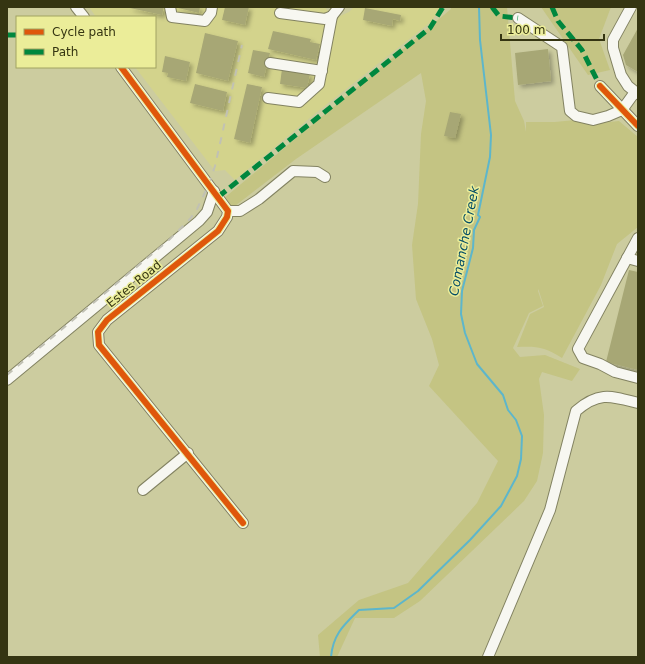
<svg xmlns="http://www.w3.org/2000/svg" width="645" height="664" font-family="'DejaVu Sans',sans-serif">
  <defs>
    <filter id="shadow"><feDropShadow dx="3" dy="3" stdDeviation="2" flood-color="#0004"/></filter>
  </defs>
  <rect width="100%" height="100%" fill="#cccc9f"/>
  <!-- built -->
  <polygon fill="#d3d38c" points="89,7 325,7 327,10 338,17 349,12 354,7 440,7 432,21 317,112 235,180 225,170 215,171 135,67 155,67 155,17 96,17"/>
  <!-- green -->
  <g fill="#c4c483">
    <path d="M 451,7 L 507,7 L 515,101 L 524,121 L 526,132 L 526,122 L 555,122 L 575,120 L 600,123 L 619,121 L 638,137 L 638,227 L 617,244 L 601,285 L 562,358 C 545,347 537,346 517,347 L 530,314 L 544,307 L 539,291 L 539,289 L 538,291 L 543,306 L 529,313 L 513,348 L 520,357 L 545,355 L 580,369 L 572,381 L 542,372 L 539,379 L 544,415 L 543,453 L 537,481 L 524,501 L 420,601 L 394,618 L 355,618 L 337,657 L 320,657 L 318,635 L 359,600 L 408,583 L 477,503 L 498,461 L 429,386 L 439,365 L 432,339 L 416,299 L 412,245 L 418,204 L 421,134 L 426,101 L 421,73 L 296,159 L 231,209 L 223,199 L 451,9 Z"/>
    <polygon points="541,7 611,7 599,39 610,70 588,75"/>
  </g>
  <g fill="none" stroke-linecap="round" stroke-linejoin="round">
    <!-- stream -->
    <path stroke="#5db6cb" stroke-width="2" d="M 331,657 C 333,634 344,625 359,610 L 394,608 L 418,591 L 470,540 L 501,506 L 517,476 L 521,459 L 522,436 L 516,420 L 508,410 L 503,395 L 477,364 L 465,333 L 461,314 L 462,291 L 473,248 L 474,230 L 480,217 L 478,215 L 490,157 L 491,135 L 480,40 L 479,7"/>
  </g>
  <!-- building -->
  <g fill="#a7a775" filter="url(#shadow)">
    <polygon points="130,7 164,7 162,15 130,8"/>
    <polygon points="174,7 200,7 199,13"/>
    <polygon points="225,7 249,7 245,25 222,20"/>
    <polygon points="365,8 401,15 400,21 393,19 392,26 363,20"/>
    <polygon points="638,28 638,72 626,65 623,55"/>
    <polygon points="273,31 311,39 310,42 320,44 316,60 268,49"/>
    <polygon points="205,33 238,41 228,81 196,73"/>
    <polygon points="548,49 551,81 518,85 515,53"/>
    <polygon points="253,50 270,53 264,77 248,73"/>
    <polygon points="165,56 190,62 186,81 167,77 168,73 162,72"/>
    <polygon points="282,69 310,74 307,88 280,84"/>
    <polygon points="195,84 227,92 223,111 190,103"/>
    <polygon points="247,84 262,87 250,143 234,139"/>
    <polygon points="450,112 461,114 455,138 444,136"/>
    <polygon points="629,270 638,272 638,370 606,362"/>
  </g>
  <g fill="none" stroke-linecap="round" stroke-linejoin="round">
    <defs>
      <g id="minor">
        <polyline points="76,7 84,17"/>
        <polyline points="170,7 172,17 205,21 211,13 212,7"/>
        <polyline points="631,7 613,40 613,48 621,75 628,86 638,94"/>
        <polyline points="280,13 325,19 332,16 339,7"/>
        <polyline points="518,18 562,47 570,111 576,116 593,120 608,116 622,110 635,92"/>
        <polyline points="270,63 322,71"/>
        <polyline points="121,67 228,211 227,217 218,231 107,320 98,332 99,345 243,523"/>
        <polyline points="600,86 638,126"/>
        <polyline points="268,98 299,102 319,84 332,16"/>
        <polyline points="228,211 240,211 259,199 293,171 317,172 325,177"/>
        <polyline points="638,238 578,349 583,358 600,364 615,372 638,378"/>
        <polyline points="627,258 638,261"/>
        <polyline points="7,380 199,221 207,212 214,191"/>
        <polyline points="143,490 188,453"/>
        <path d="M 488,657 L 550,510 L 576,411 C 599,391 611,396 638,403"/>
      </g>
    </defs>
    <!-- minor casing -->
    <use href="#minor" stroke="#828261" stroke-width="12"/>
    <!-- minor -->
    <use href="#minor" stroke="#f7f7f1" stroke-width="10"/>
    <!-- rail -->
    <polyline stroke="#c1c1b4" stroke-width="2" stroke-dasharray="7 7" stroke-linecap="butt" points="7,375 170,239 190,219 197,209 209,184 215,166 242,45"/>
    <!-- quiet -->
    <g stroke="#00873e" stroke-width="5" stroke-dasharray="10 5" stroke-linecap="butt">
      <polyline points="492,7 499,16 518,18"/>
      <polyline points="552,7 558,21 582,50 600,86"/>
      <polyline points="7,35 17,35"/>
      <polyline points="218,197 430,28 443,7"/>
    </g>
    <defs>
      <g id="cycleway">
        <polyline points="121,67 228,211 227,217 218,231 107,320 98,332 99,345 243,523"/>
        <polyline points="600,86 638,126"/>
      </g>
    </defs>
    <!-- cycleway casing -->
    <use href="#cycleway" stroke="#ebed99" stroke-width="8"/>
    <!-- cycleway -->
    <use href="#cycleway" stroke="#df570c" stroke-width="6"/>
  </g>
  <g text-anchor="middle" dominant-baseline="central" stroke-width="3" stroke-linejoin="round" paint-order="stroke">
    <!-- street labels -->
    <g font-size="12" fill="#353512" stroke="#ebed99">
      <text transform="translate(134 284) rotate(-39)">Estes Road</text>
    </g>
    <!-- water labels -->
    <g font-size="13" font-style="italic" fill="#054d65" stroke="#ebed99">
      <text transform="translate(464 241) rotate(-79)">Comanche Creek</text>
    </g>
  </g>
  <!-- border -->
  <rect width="645" height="664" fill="none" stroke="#353512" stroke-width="16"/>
  <!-- legend -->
  <rect x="16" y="16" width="140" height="52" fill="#ebed99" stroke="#a2a363"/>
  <rect x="24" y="29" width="20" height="6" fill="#df570c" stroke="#a2a363"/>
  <text x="52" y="36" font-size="12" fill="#353512">Cycle path</text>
  <rect x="24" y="49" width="20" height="6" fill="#00873e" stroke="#a2a363"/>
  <text x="52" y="56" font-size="12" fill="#353512">Path</text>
  <!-- scale -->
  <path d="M501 34v6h103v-6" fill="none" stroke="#353512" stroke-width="2"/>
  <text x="507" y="34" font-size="12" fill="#353512" stroke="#ebed99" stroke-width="3" paint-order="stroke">100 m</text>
</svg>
